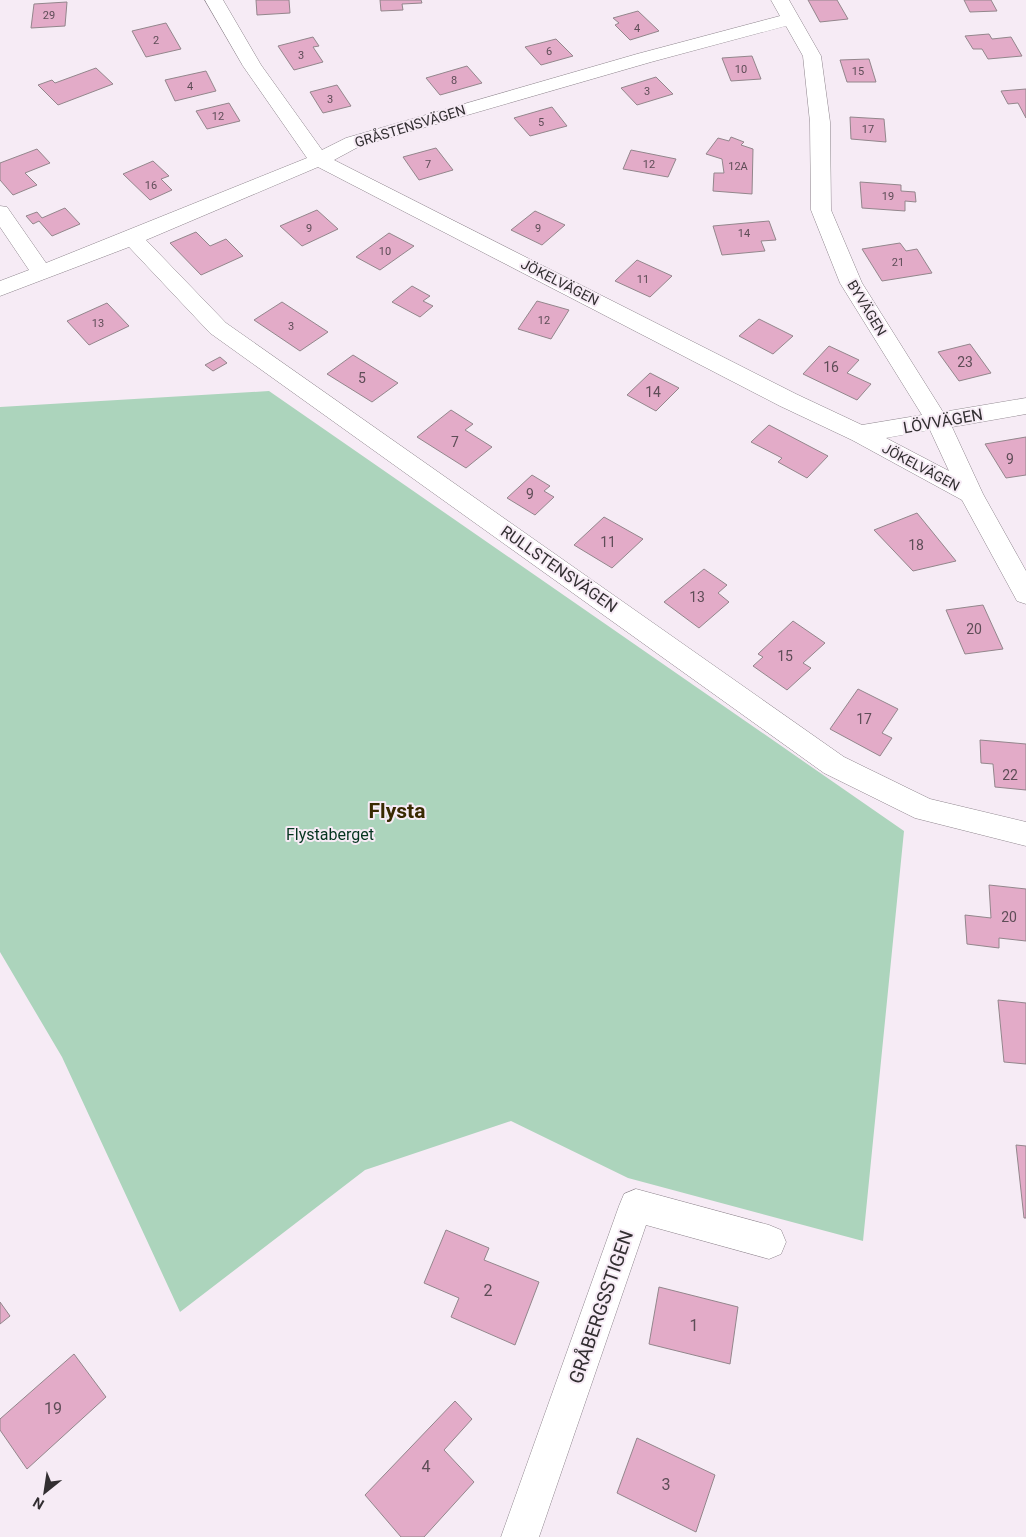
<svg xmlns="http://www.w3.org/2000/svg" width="1026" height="1537" font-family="Roboto,sans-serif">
  <rect width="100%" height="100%" fill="#f6ebf5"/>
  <!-- green -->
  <polygon fill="#acd4bc" points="269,391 904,831 863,1241 628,1178 511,1121 365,1170 180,1312 62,1057 0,952 0,407"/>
  <!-- building -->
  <g fill="#e3abc8" stroke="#93868c">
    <polygon points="256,0 289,0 290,13 257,15"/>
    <polygon points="380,0 421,0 422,3 402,4 403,10 381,11"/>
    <polygon points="808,0 837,0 848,19 820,22"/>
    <polygon points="964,0 991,0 997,11 970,12"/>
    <polygon points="67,2 65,26 31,28 34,4"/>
    <polygon points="638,11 659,31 630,40 615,25 619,23 613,18"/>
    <polygon points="166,23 181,49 146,57 132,31"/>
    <polygon points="989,34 992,39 1011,37 1022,56 988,59 982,49 973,49 965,36"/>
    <polygon points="313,37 319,46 313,47 323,62 294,70 278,46"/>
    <polygon points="556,39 573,56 541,65 525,47"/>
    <polygon points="752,56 761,79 731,81 722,58"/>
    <polygon points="869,59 876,82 847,82 840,60"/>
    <polygon points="467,66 482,83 440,95 426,78"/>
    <polygon points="96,68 113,84 58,105 38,85 52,80 55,83"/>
    <polygon points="206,71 216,91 175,101 165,80"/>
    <polygon points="656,77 673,94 637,105 621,88"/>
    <polygon points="337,85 351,106 323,113 310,92"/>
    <polygon points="1026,89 1026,118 1018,103 1008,104 1001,91"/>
    <polygon points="229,103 240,121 207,129 196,111"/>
    <polygon points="552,107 567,126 530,136 514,118"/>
    <polygon points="850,117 884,119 886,142 851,139"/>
    <polygon points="731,137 744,142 741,145 753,149 752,194 713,191 714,173 724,173 722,159 706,154 718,138 729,141"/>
    <polygon points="436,148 453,170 419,180 403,157"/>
    <polygon points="37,149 50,163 25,173 37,185 13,195 0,180 0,163"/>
    <polygon points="631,150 676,159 668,177 623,169"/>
    <polygon points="153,161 169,176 161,179 172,190 150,200 123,174"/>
    <polygon points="860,182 901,185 901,191 915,192 916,202 905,201 905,211 862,208"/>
    <polygon points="65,208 80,224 52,236 39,221 33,224 26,216 37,212 42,218"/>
    <polygon points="317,210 338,229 302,246 280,226"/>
    <polygon points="535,211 565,225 542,245 511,230"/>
    <polygon points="769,221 776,240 761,241 765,251 722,255 713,226"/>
    <polygon points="196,232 210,246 226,239 243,256 201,275 170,243"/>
    <polygon points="389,233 414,246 380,270 356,257"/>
    <polygon points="900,243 906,251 917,249 932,273 882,281 862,249"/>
    <polygon points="637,260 672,276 650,297 615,281"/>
    <polygon points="412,286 430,296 423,301 433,306 420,317 392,302"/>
    <polygon points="537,301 569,310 551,339 518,329"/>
    <polygon points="282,302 328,332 300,351 254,320"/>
    <polygon points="107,303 129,326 89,345 67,321"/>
    <polygon points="759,319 793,336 773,354 739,336"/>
    <polygon points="970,344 991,373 959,381 938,352"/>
    <polygon points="829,346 859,360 847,373 871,384 857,400 803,374"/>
    <polygon points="353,355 398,383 372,402 327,374"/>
    <polygon points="220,357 227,363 213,371 205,365"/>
    <polygon points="650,373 679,388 656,411 627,395"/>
    <polygon points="451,410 473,424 465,430 492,447 466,468 417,437"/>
    <polygon points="769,425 828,456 807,478 778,462 782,458 751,442"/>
    <polygon points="1026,437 1026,475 1006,478 985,444"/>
    <polygon points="532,475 550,486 544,491 554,497 535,515 507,498"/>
    <polygon points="917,513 956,561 913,571 874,530"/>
    <polygon points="604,517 643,539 612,568 574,545"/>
    <polygon points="704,569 727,585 718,593 729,602 699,628 664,602"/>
    <polygon points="983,605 1003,649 965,654 946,610"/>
    <polygon points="793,621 825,643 803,663 811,668 787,690 753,666 763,657 758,654"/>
    <polygon points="858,689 898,709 882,733 892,738 880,756 830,729"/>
    <polygon points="980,740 1026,744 1026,790 995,787 993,764 981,763"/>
    <polygon points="989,885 1026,889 1026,941 999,938 999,948 967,944 965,915 991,918"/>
    <polygon points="998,1000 1026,1003 1026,1064 1004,1062"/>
    <polygon points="1016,1145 1026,1146 1026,1218 1024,1218"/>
    <polygon points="446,1230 489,1248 484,1260 539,1282 515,1345 451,1317 459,1298 424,1283"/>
    <polygon points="659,1287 738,1307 730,1364 649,1344"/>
    <polygon points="0,1302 10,1316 0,1324"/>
    <polygon points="74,1354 106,1397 27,1469 0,1430 0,1419"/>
    <polygon points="455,1401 472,1419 444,1450 474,1482 424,1537 401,1537 365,1495"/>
    <polygon points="637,1438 715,1475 696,1532 617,1493"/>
  </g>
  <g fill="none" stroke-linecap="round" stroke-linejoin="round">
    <defs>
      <g id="minor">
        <path d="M 205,0 L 223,0 L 261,65 L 322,150 L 346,138 L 637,54 L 780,16 L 771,0 L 789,0 L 821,56 L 830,122 L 831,210 L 862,283 L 943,412 L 1026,398 L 1026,414 L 952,427 L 983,494 L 1026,571 L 1026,604 L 1017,601 L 962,500 L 852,440 L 780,406 L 318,167 L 146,240 L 226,323 L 844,757 L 930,799 L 1026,822 L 1026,846 L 915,818 L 824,773 L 210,333 L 129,247 L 0,296 L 0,281 L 29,270 L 0,227 L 0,206 L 7,207 L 46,263 L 307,158 L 243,66 ZM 786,26 L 803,56 L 810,122 L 811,210 L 840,283 L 922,415 L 862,425 L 796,394 L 334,160 L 360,146 L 651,62 ZM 930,430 L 949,471 L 886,438 Z"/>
        <polygon points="636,1189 769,1225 781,1230 786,1242 781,1254 769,1259 646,1225 539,1537 501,1537 619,1206 624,1194"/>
      </g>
    </defs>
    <!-- minor casing -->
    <use href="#minor" stroke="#8e858d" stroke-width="1"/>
    <!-- minor -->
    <use href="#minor" fill="#fff" fill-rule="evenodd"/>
  </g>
  <g text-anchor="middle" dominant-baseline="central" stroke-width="4" stroke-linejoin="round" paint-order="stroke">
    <!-- far-number labels -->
    <g font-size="11" fill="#5e4d57">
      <text x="49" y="15">29</text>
      <text x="637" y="28">4</text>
      <text x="156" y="40">2</text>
      <text x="549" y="51">6</text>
      <text x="301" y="55">3</text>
      <text x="741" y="69">10</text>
      <text x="858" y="71">15</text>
      <text x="454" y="80">8</text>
      <text x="190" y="86">4</text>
      <text x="647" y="91">3</text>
      <text x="330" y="99">3</text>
      <text x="218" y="116">12</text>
      <text x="541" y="122">5</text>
      <text x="868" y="129">17</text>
      <text x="428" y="164">7</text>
      <text x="649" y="164">12</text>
      <text x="738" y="166">12A</text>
      <text x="151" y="185">16</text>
      <text x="888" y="196">19</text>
      <text x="309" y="228">9</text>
      <text x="538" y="228">9</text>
      <text x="744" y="233">14</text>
      <text x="385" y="251">10</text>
      <text x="898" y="262">21</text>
      <text x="643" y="279">11</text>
      <text x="544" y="320">12</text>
      <text x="98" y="323">13</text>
      <text x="291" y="326">3</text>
    </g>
    <!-- far-street labels -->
    <g font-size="14" fill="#322e31" stroke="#f6ebf5">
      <text transform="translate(410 126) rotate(-17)">GRÅSTENSVÄGEN</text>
      <text transform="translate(560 282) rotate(27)">JÖKELVÄGEN</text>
      <text transform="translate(867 308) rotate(59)">BYVÄGEN</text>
      <text transform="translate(921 467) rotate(28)">JÖKELVÄGEN</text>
    </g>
    <!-- number labels -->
    <g font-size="14" fill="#5e4d57">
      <text x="965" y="362">23</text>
      <text x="831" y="367">16</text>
      <text x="362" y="378">5</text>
      <text x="653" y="392">14</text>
      <text x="455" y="442">7</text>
      <text x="1010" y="459">9</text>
      <text x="530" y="494">9</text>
      <text x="608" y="542">11</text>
      <text x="916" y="545">18</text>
      <text x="697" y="597">13</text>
      <text x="974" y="629">20</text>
      <text x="785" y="656">15</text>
      <text x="864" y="719">17</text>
      <text x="1010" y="775">22</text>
      <text x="1009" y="917">20</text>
    </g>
    <!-- street labels -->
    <g font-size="16" fill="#322e31" stroke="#f6ebf5">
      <text transform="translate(943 421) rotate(-10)">LÖVVÄGEN</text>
      <text transform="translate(559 569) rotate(35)">RULLSTENSVÄGEN</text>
    </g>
    <!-- park labels -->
    <g font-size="16" fill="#05341f" stroke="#f6ebf5">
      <text x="330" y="834">Flystaberget</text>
    </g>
    <!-- near-number labels -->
    <g font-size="16" fill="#5e4d57">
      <text x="488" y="1290">2</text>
      <text x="694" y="1325">1</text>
      <text x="53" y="1408">19</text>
      <text x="426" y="1466">4</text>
      <text x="666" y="1484">3</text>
    </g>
    <!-- near-street labels -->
    <g font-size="19" fill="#322e31" stroke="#f6ebf5">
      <text transform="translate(601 1307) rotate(-71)">GRÅBERGSSTIGEN</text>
    </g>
    <!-- district labels -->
    <g font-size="21" font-weight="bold" fill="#382900" stroke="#f6ebf5">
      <text x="397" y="811">Flysta</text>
    </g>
  </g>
  <!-- north arrow -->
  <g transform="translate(45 1492) rotate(210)" stroke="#f6ebf5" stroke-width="4" paint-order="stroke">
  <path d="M0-4L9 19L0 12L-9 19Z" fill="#322e31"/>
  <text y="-8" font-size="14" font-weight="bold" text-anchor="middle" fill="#322e31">N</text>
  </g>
</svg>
